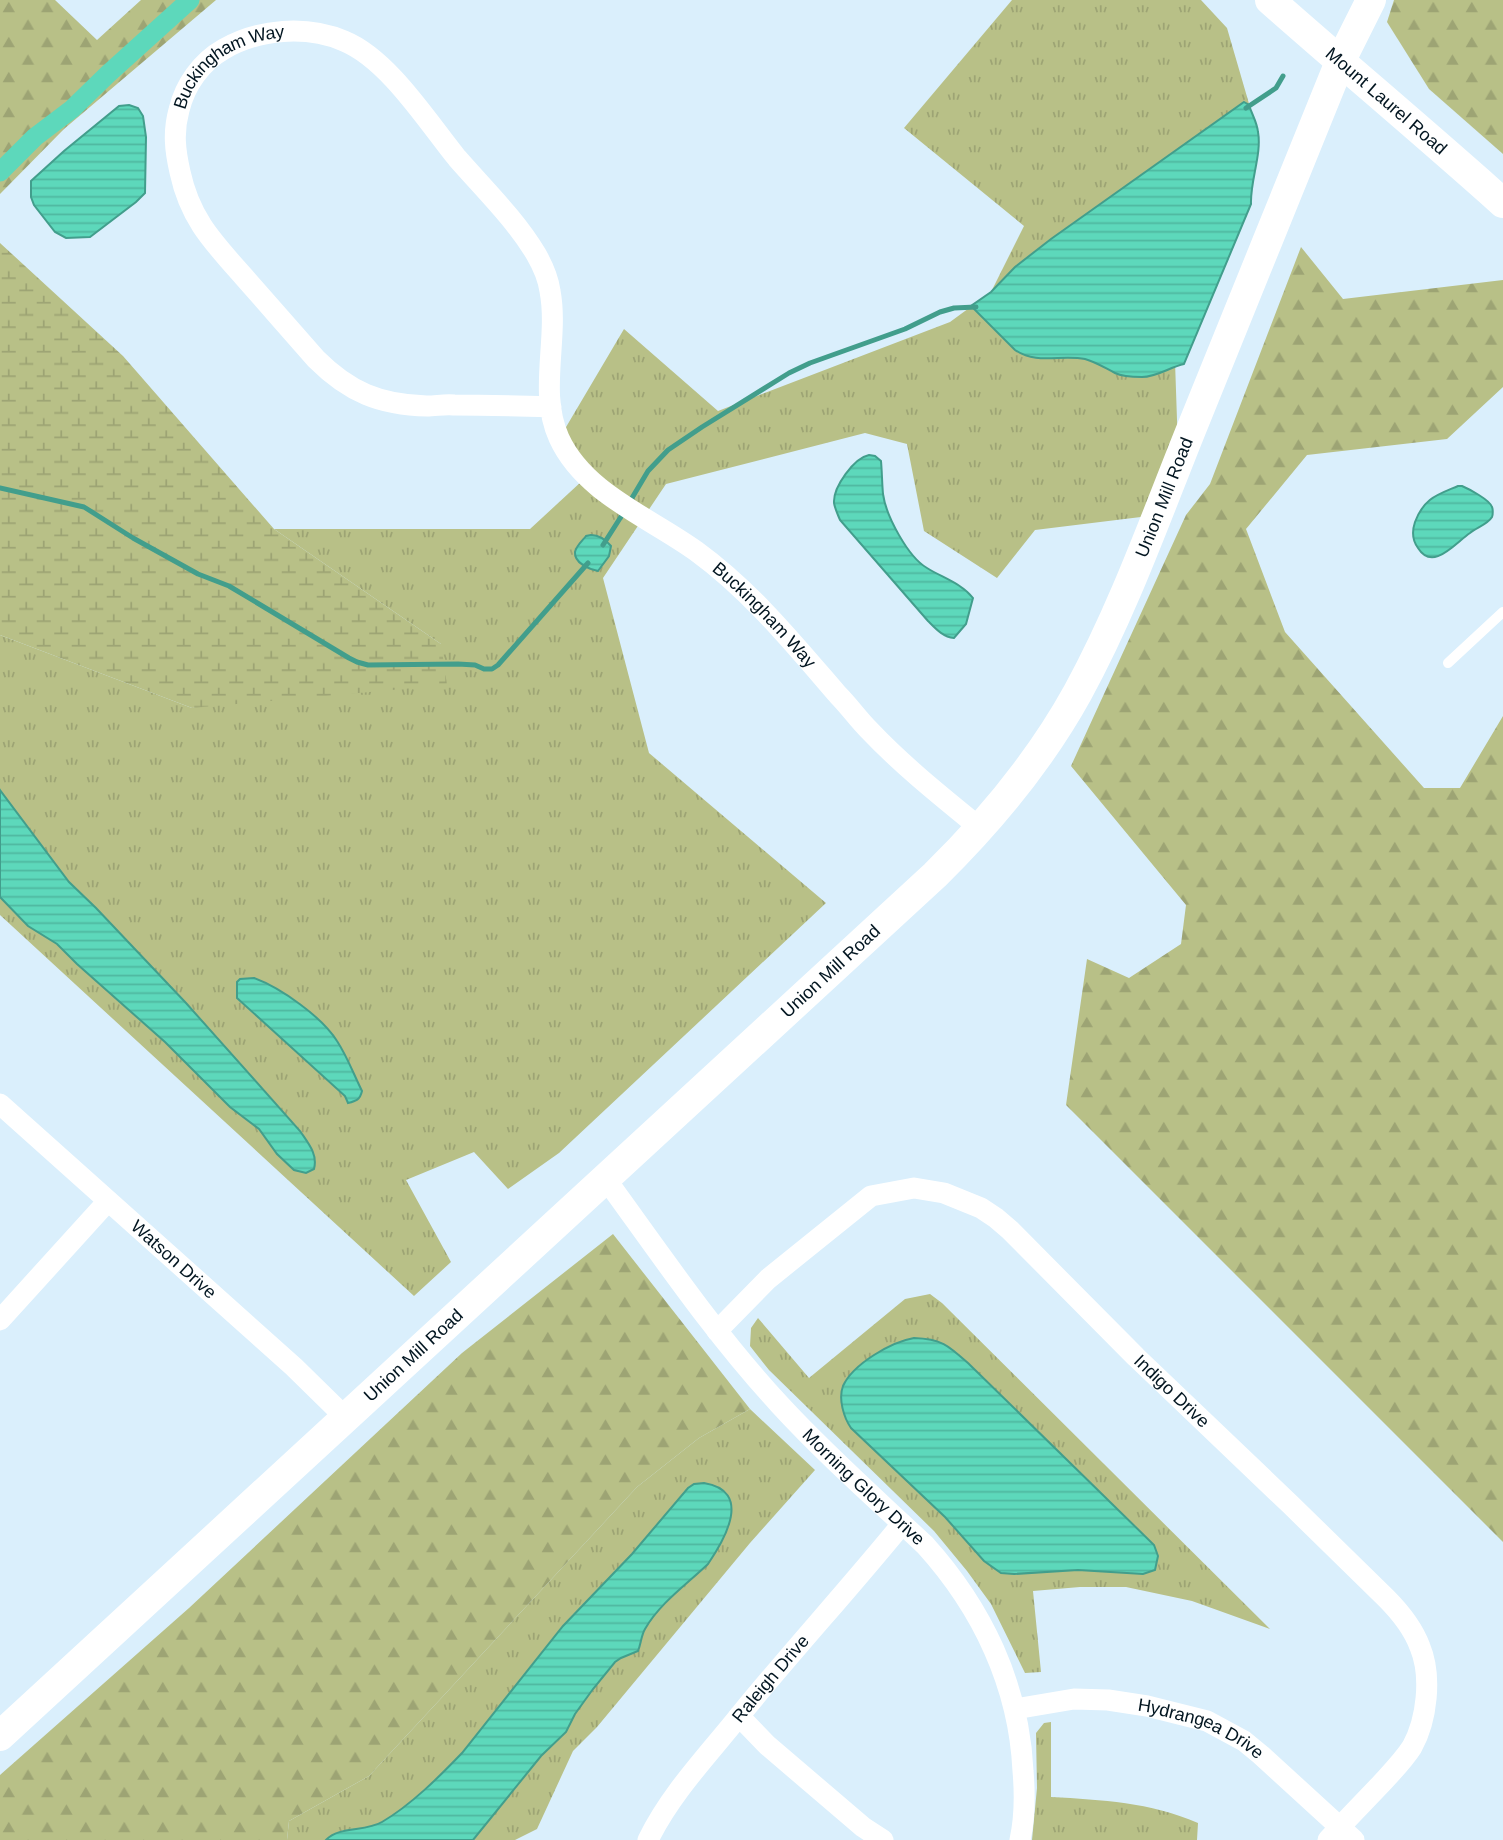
<svg xmlns="http://www.w3.org/2000/svg" width="1503" height="1840" font-family="Helvetica,sans-serif">
  <defs>
    <pattern id="grass-tufts" width="24" height="20" patternUnits="userSpaceOnUse" patternTransform="scale(1.75)"><rect width="24" height="20" fill="#b8c087"/><path d="M3 7l-1-3M5 7V3M7 7l1-3M15 17l-1-3M17 17v-4M19 17l1-3" fill="none" stroke="#9da474"/></pattern>
    <pattern id="forest-firs" width="22" height="20" patternUnits="userSpaceOnUse" patternTransform="scale(1.75)"><rect width="22" height="20" fill="#b8c087"/><path d="M5 1l3.5 6h-7zM16 11l3.5 6h-7z" fill="#9da474"/></pattern>
    <pattern id="wetland-marsh" width="20" height="14" patternUnits="userSpaceOnUse" patternTransform="scale(1.75)"><rect width="20" height="14" fill="#b8c087"/><path d="M1 5h8M5 5V1M11 12h8M15 12V8" fill="none" stroke="#9da474"/></pattern>
    <pattern id="water-rules" width="6" height="5" patternUnits="userSpaceOnUse" patternTransform="scale(1.75)"><rect width="6" height="5" fill="#5dd8bb"/><path d="M0 2.5h6" fill="none" stroke="#4fb8a0"/></pattern>
  </defs>
  <rect width="100%" height="100%" fill="#daeffc"/>
  <!-- grass -->
  <g fill="url(#grass-tufts)">
    <polygon points="1012,0 1201,0 1227,28 1252,114 1174,332 1178,449 1149,516 1035,530 997,578 924,531 907,444 865,433 666,484 603,578 649,753 826,903 559,1153 508,1189 474,1152 406,1180 451,1262 414,1296 0,915 0,635 192,708 441,644 274,529 530,529 582,481 556,444 624,329 718,411 950,322 991,292 1024,226 904,128"/>
    <polygon points="930,1294 942,1303 1270,1629 1192,1601 1126,1587 1080,1587 1033,1591 1041,1672 1025,1673 991,1604 967,1571 934,1531 769,1370 750,1346 751,1328 758,1318 809,1378 905,1299"/>
    <polygon points="750,1409 815,1470 750,1543 597,1727 573,1751 537,1829 515,1840 287,1840 289,1821 369,1776 637,1487 699,1438"/>
    <path d="M 1051,1722 L 1051,1797 C 1103,1800 1149,1802 1198,1823 L 1197,1840 L 1032,1840 L 1037,1788 L 1036,1733 L 1044,1723 Z"/>
  </g>
  <!-- forest -->
  <g fill="url(#forest-firs)">
    <polygon points="0,0 55,0 97,40 141,0 216,0 64,129 0,194"/>
    <polygon points="1394,0 1503,0 1503,154 1429,89 1387,22"/>
    <polygon points="1301,247 1343,299 1503,280 1503,387 1447,439 1307,455 1246,529 1285,632 1424,788 1460,788 1503,716 1503,1542 1066,1105 1087,959 1129,978 1181,944 1186,905 1071,766 1186,515 1210,484"/>
    <polygon points="613,1234 750,1409 699,1438 637,1487 369,1776 289,1821 287,1840 0,1840 0,1775 189,1608 462,1353"/>
  </g>
  <!-- wetland -->
  <polygon fill="url(#wetland-marsh)" points="0,243 123,356 274,529 441,644 447,685 192,708 0,635"/>
  <!-- water -->
  <g fill="url(#water-rules)" stroke="#429e8c" stroke-width="2">
    <path d="M 1244,102 L 1249,105 C 1252,115 1257,122 1258,132 C 1262,154 1250,181 1251,204 L 1184,364 C 1170,367 1157,377 1142,377 C 1133,377 1123,377 1115,373 C 1105,368 1096,362 1085,359 C 1061,354 1037,365 1015,350 L 971,306 L 991,292 L 1015,267 L 1051,239 Z"/>
    <polygon points="129,105 138,108 143,116 146,137 145,193 136,202 90,237 66,238 55,232 34,205 31,197 31,181 64,151 119,106"/>
    <path d="M 869,455 L 875,456 L 881,461 C 882,472 882,483 883,494 C 886,516 908,557 927,568 C 943,578 961,583 973,598 L 966,624 L 954,638 C 943,637 936,629 928,621 L 840,520 C 838,515 835,509 834,503 C 833,487 854,458 869,455 Z"/>
    <path d="M 1458,486 L 1462,486 C 1469,489 1490,500 1492,507 C 1493,509 1493,515 1492,517 C 1488,524 1476,528 1470,533 C 1455,543 1433,572 1418,548 C 1412,540 1412,531 1415,522 C 1424,498 1437,495 1458,486 Z"/>
    <path d="M 591,535 C 599,535 606,540 611,546 L 609,556 L 598,571 C 589,569 574,563 575,552 C 576,546 583,540 586,536 Z"/>
    <path d="M 0,790 L 69,882 L 96,908 L 186,1003 L 300,1131 C 308,1143 318,1154 314,1169 L 306,1173 L 294,1170 L 277,1154 L 259,1129 L 230,1107 L 165,1042 L 77,964 L 57,944 L 28,926 L 0,897 Z"/>
    <path d="M 254,978 C 281,988 322,1017 337,1041 C 347,1056 354,1075 362,1091 C 360,1100 356,1101 348,1103 L 345,1096 L 237,998 L 237,982 L 240,979 Z"/>
    <path d="M 914,1338 C 943,1339 949,1346 970,1365 L 1154,1545 L 1158,1556 L 1155,1570 L 1143,1574 L 1078,1570 L 1014,1574 L 1001,1573 L 984,1561 L 945,1517 L 851,1428 C 844,1418 838,1399 843,1386 C 853,1364 891,1342 914,1338 Z"/>
    <path d="M 704,1483 C 753,1491 725,1539 708,1564 C 686,1585 660,1603 645,1629 C 641,1636 641,1644 638,1651 L 621,1658 L 615,1662 L 593,1689 L 575,1714 L 566,1732 L 541,1756 L 473,1840 L 326,1840 C 339,1826 365,1832 382,1822 C 411,1805 439,1777 462,1753 L 563,1626 L 632,1554 L 688,1488 L 694,1484 Z"/>
  </g>
  <g fill="none" stroke-linecap="round" stroke-linejoin="round">
    <!-- stream -->
    <g stroke="#429e8c" stroke-width="5">
      <polyline points="1246,108 1276,88 1283,76"/>
      <polyline points="0,488 84,507 133,538 198,574 229,586 349,658 357,662 368,665 458,664 475,665 484,669 492,669 498,665 588,563"/>
      <polyline points="629,503 648,471 668,450 702,427 789,373 810,363 905,329 940,312 954,308 976,307"/>
      <polyline points="603,545 624,512"/>
    </g>
    <!-- canal -->
    <polyline stroke="#5dd8bb" stroke-width="19" points="0,172 35,137 72,109 108,74 190,0"/>
    <!-- lane -->
    <polyline stroke="#fff" stroke-width="10" points="1448,663 1503,612"/>
    <!-- street -->
    <g stroke="#fff" stroke-width="21">
      <path id="s1" d="M 551,407 C 519,406 486,405 454,405 C 445,404 436,406 427,406 C 380,405 349,392 316,359 C 292,332 268,304 244,277 C 213,242 190,219 180,172 C 175,150 173,132 179,110 C 185,85 201,62 224,49 C 259,29 306,25 344,41 C 388,59 427,121 457,158 C 484,189 515,219 536,254 C 543,266 548,277 550,291 C 559,339 538,392 559,438 C 584,493 649,517 696,551 C 751,591 794,644 838,695 C 849,706 858,719 869,730 C 903,766 942,797 980,828"/>
      <path id="s2" d="M 0,1104 L 294,1367 L 345,1417"/>
      <path id="s3" d="M 605,1178 C 661,1255 715,1335 780,1405 C 825,1454 876,1499 925,1545 C 982,1608 1019,1685 1023,1771 C 1025,1794 1025,1817 1020,1840"/>
      <polyline points="0,1320 108,1201"/>
      <path id="s4" d="M 717,1331 L 768,1279 L 871,1196 L 914,1188 L 944,1193 L 981,1208 L 996,1218 L 1010,1230 L 1136,1357 L 1291,1505 L 1386,1598 C 1400,1612 1413,1628 1420,1647 C 1432,1676 1427,1720 1412,1747 C 1403,1761 1391,1773 1380,1785 C 1363,1803 1345,1821 1328,1840"/>
      <path id="s5" d="M 1015,1709 L 1074,1699 L 1108,1700 L 1147,1706 L 1207,1721 L 1244,1741 L 1261,1755 L 1354,1840"/>
      <polyline points="739,1716 767,1745 863,1827 883,1840"/>
      <path id="s6" d="M 648,1840 C 671,1793 708,1755 740,1715 C 793,1650 849,1589 902,1524"/>
    </g>
    <!-- secondary -->
    <g stroke="#fff" stroke-width="30">
      <path id="s7" d="M 1270,0 C 1347,68 1426,134 1503,203"/>
      <path id="s8" d="M 0,1736 L 935,875 C 990,821 1040,761 1078,692 C 1125,606 1158,511 1195,420 C 1243,301 1292,181 1340,62 L 1371,0"/>
    </g>
  </g>
  <g text-anchor="middle" dominant-baseline="central" stroke-width="6" stroke-linejoin="round" paint-order="stroke">
    <!-- street labels -->
    <g font-size="18" fill="#021520" stroke="#fff">
      <text stroke="none"><textPath href="#s1" startOffset="616">Buckingham Way</textPath></text>
      <text stroke="none"><textPath href="#s7" startOffset="154">Mount Laurel Road</textPath></text>
      <text stroke="none"><textPath href="#s8" startOffset="1717">Union Mill Road</textPath></text>
      <text stroke="none"><textPath href="#s1" startOffset="1498">Buckingham Way</textPath></text>
      <text stroke="none"><textPath href="#s8" startOffset="1129">Union Mill Road</textPath></text>
      <text stroke="none"><textPath href="#s2" startOffset="233">Watson Drive</textPath></text>
      <text stroke="none"><textPath href="#s8" startOffset="562">Union Mill Road</textPath></text>
      <text stroke="none"><textPath href="#s4" startOffset="584">Indigo Drive</textPath></text>
      <text stroke="none"><textPath href="#s3" startOffset="404">Morning Glory Drive</textPath></text>
      <text stroke="none"><textPath href="#s6" startOffset="203">Raleigh Drive</textPath></text>
      <text stroke="none"><textPath href="#s5" startOffset="192">Hydrangea Drive</textPath></text>
    </g>
  </g>
</svg>
